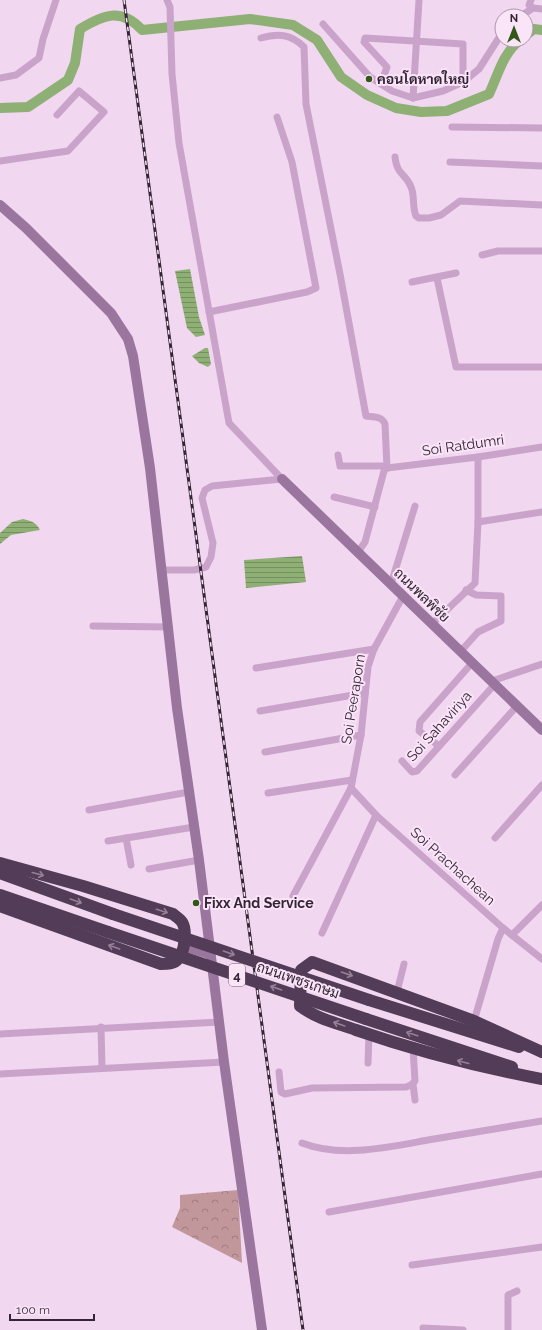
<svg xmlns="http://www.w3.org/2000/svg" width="542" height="1330" font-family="Raleway,Sarabun,sans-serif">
  <defs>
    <pattern id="forest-crowns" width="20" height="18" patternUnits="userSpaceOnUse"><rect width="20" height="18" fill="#c2979c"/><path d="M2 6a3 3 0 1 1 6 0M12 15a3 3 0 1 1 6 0" fill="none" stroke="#9e7b80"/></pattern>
    <pattern id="water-rules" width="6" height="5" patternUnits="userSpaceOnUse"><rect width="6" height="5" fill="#8eb075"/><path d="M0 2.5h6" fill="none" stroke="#758f61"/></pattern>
  </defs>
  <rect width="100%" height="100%" fill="#f2d7f0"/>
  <!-- forest -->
  <polygon fill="url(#forest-crowns)" points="238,1190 242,1263 172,1227 180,1208 180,1195"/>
  <!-- water -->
  <g fill="url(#water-rules)">
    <polygon points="190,269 199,317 205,335 196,337 187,328 175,271"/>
    <polygon points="205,348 208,348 211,364 208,367 199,363 192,356"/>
    <path d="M 23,519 C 31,521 36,522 40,530 L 11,535 L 0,544 L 0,533 L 12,522 Z"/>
    <polygon points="302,556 306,582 246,588 244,560"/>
  </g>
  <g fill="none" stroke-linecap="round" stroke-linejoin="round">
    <!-- river -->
    <g stroke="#8eb075" stroke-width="10">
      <polyline points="526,35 534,29 542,30"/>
      <path d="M 0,108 L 28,107 L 68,80 L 75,63 L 80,29 C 103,15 121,7 142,30 L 250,19 L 293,25 L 317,40 L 341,77 L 367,95 L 396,108 L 421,112 L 447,111 L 489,94 C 498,75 503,53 520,40"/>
    </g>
    <!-- street -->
    <g stroke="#caa3ca" stroke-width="7">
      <polyline points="167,0 170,7 172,74 179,143 229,423 282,479"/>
      <polyline points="531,0 529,5 533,8"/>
      <polyline points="521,16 533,8 542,9"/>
      <polyline points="323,24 370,77 392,91 413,98 443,91 463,82 479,69 502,33"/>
      <path d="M 261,38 C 278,33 291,34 304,47 L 306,104 L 340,274 L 366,416 C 374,417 382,416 385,424 L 387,468 L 384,471 L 365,542 L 358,552"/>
      <polyline points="0,78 16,75 39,58 43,39 56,0"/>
      <polyline points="381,84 387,67 364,42 365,38 463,44 463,82"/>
      <polyline points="413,98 419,0"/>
      <polyline points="452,127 542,128"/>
      <path d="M 395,157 C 397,176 406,173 411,187 C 415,196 412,207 416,216 L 419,218 L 429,218 L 441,215 L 460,201 L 542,205"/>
      <polyline points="0,161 68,151 104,112 79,91 57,115"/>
      <polyline points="450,162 542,166"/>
      <polyline points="482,255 498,251 542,251"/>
      <polyline points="437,278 456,367 542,367"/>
      <polyline points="412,282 456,273"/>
      <polyline points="209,312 307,292 316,288 292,162 277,117"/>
      <polyline points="338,455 340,466 383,466 387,468 478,457 542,447"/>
      <polyline points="334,497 375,507"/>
      <polyline points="478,522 542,512"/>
      <polyline points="162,570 194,570 206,567 211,557 213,543 202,498 205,490 212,486 282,479"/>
      <polyline points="391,584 415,506"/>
      <polyline points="432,624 475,583 478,522 478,457"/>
      <polyline points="93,626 169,627"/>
      <polyline points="461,651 478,632 501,621 501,596 476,595 466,590"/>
      <polyline points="256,668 374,649"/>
      <polyline points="492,681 542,664"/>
      <polyline points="260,711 365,693"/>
      <polyline points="439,746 419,731 420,722 472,663"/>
      <polyline points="265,752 361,735"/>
      <polyline points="402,761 412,772 417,771 495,684"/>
      <polyline points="455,775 517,706"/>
      <polyline points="351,788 376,815 503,928 542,959"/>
      <polyline points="268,793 352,780"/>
      <polyline points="89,810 189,792"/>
      <polyline points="126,838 131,865"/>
      <polyline points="495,838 542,785"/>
      <polyline points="108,841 194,827"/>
      <polyline points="149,869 199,860"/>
      <polyline points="293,896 351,788 361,735 368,667 374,649 403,596"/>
      <polyline points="322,933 376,815"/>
      <polyline points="512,935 542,905"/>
      <polyline points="397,992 404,964"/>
      <polyline points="474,1021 498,939 503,928"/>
      <polyline points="101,1027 102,1068"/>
      <polyline points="0,1034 219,1022"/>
      <polyline points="368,1063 369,1035"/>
      <polyline points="279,1072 281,1092 285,1094 312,1088 406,1087 411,1085 415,1081 413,1048"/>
      <polyline points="0,1074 224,1062"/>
      <polyline points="413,1084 415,1100"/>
      <path d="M 302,1143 C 343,1159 393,1146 434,1139 C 470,1133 506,1127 542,1121"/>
      <polyline points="329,1212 542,1174"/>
      <polyline points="412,1265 542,1247"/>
      <polyline points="423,1328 463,1330"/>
      <polyline points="508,1330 508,1295 517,1291"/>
    </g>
    <!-- secondary -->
    <g stroke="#9a759e" stroke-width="10">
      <polyline points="0,205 26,228 111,313 128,339 133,356 150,468 177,708 199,860 224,1062 262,1330"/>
      <polyline points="282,479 542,730"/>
      <polyline points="183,946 209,954"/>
    </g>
    <!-- highway -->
    <g stroke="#533c57" stroke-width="12">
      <path d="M 0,863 L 83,886 L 173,914 C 175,916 180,919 182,922 C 187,930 185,952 178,959 C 174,964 167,964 161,964 L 0,906"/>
      <polyline points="0,873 113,914"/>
      <polyline points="0,895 108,932"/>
      <polyline points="369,1000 519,1047"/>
      <polyline points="366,1019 512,1067"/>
      <path d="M 542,1052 L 474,1021 L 312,962 L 301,970 L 300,1006 C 317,1019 337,1023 356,1030 C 417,1051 479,1067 542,1079"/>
    </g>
    <defs>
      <polyline id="rail" points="124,0 303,1330"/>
    </defs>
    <!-- rail casing -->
    <use href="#rail" stroke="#332535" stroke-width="3"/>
    <!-- rail -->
    <use href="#rail" stroke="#fae4f8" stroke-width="1.5" stroke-dasharray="4.5" stroke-linecap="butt"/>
    <!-- highway-bridge -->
    <g stroke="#533c57" stroke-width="12">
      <polyline points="113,914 369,1000"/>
      <polyline points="108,932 366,1019"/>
    </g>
  </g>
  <!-- one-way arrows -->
  <defs><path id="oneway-shaft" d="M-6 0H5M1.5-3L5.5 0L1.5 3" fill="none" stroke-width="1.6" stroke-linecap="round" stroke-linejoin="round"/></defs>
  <g stroke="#967f97">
    <use href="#oneway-shaft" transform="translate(38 874) rotate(15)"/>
    <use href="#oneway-shaft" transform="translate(76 901) rotate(20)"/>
    <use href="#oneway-shaft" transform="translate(162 911) rotate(17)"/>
    <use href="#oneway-shaft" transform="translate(114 947) rotate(-160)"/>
    <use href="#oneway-shaft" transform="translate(229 953) rotate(19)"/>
    <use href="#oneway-shaft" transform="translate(347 974) rotate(19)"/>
    <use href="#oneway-shaft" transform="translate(276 988) rotate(-161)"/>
    <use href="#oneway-shaft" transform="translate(339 1024) rotate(-161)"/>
    <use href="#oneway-shaft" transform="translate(412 1034) rotate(-162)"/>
    <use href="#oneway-shaft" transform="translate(463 1062) rotate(-165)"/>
  </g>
  <!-- markers -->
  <g fill="#325819" stroke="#fae4f8" stroke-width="1.5">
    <circle cx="369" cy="79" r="4"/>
    <circle cx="196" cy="903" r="4"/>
  </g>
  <g text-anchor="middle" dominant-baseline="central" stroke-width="4" stroke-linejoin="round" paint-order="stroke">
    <!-- shield labels -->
    <rect fill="#fae4f8" stroke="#6f5e70" stroke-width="1" x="229" y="964" width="16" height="22" rx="3"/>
    <g font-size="13" font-weight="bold" fill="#332535">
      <text x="237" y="975">4</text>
    </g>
    <!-- poi labels -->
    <g font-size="14" font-weight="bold" fill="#332535" stroke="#fae4f8" text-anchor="start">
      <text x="377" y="79">คอนโดหาดใหญ่</text>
      <text x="204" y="903">Fixx And Service</text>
    </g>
    <!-- street labels -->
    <g font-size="14" fill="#332535" stroke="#fae4f8">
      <text transform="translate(463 445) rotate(-8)">Soi Ratdumri</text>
      <text transform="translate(422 595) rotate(44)">ถนนพลพิชัย</text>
      <text transform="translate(353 699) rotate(-81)">Soi Peeraporn</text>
      <text transform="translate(439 726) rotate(-48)">Soi Sahaviriya</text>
      <text transform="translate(453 866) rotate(42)">Soi Prachachean</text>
      <text transform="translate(298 980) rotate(19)">ถนนเพชรเกษม</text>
    </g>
  </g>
  <!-- north arrow -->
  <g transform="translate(514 28)"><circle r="19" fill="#fae4f8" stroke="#aa98aa"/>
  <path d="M0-3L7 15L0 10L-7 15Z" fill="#325819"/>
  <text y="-6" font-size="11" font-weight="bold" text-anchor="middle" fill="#332535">N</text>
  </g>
  <!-- scale -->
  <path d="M10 1314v6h84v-6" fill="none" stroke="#332535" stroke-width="2"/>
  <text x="16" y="1314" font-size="12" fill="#332535" stroke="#fae4f8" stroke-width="3" paint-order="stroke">100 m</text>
</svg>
